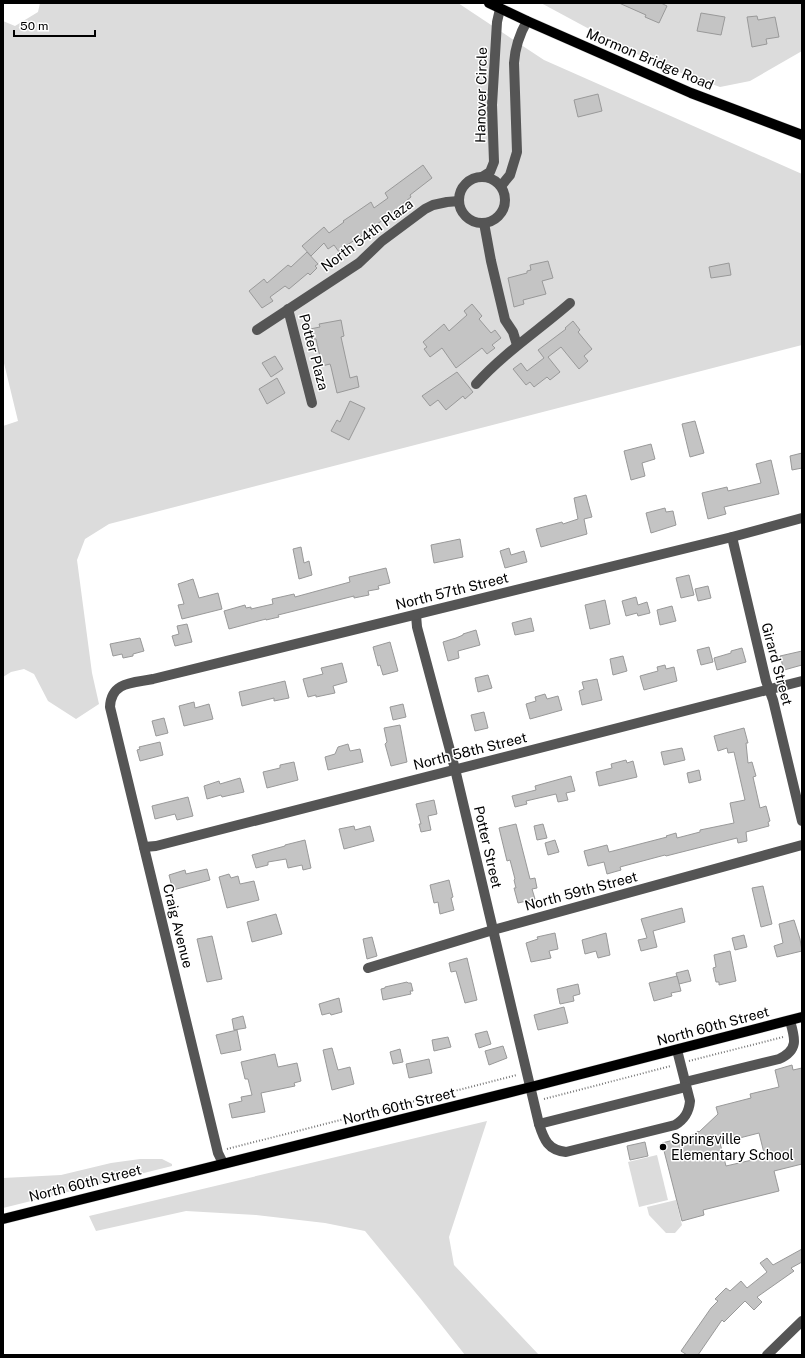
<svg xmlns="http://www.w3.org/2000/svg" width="805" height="1358" font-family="'Public Sans',sans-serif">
  <rect width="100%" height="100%" fill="#fff"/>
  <!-- green -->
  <g fill="#dcdcdc">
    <polygon points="40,3 458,3 544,60 802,174 802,345 109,524 85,539 77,560 92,673 99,704 76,719 48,701 34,674 24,669 11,672 3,677 3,426 18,421 3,359 3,21 15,26 38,12"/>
    <polygon points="541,3 802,3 802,51 750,81 720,87 676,71 630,51"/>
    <polygon points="487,1121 449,1237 454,1265 539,1355 465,1355 420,1298 365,1231 325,1223 256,1215 186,1211 96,1231 89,1216"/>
    <polygon points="657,1155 668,1200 639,1207 628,1162"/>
    <polygon points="140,1159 162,1159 172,1164 172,1166 3,1208 3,1178 61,1175 111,1163"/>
    <polygon points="676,1200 682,1225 675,1233 666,1233 649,1215 647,1207"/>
  </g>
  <!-- building -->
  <g fill="#c4c4c4" stroke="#999" fill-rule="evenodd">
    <polygon points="619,3 661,3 667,6 659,23 645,17 646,15"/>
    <polygon points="701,13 725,17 721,35 697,31"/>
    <polygon points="757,16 758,20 775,17 779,37 766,39 767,44 752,47 747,17"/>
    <polygon points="598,94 602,111 578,117 574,100"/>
    <polygon points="423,165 432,178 410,195 411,197 391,213 392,214 368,230 369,231 347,245 348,246 339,252 334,245 328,249 324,243 311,256 302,246 324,227 329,233 344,222 343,221 352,215 371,202 374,208 388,198 385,193"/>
    <polygon points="307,252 318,264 315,266 317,268 310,275 308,273 289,289 285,286 270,297 273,301 262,308 249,291 264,279 267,283 288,265 291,267"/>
    <polygon points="548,261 553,278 542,281 546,294 523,300 524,304 514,307 508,278 527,273 527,271 531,270 530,265"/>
    <polygon points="729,263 731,275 711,278 709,267"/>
    <polygon points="472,304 482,316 479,319 491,333 495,330 501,338 492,345 495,348 487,354 482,348 456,368 442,348 430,357 424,349 427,347 423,342 444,324 449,331 467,315 464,311"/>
    <polygon points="341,320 344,336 341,337 350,378 357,376 359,387 337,393 331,367 330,364 322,366 316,339 312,339 310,329 320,327 319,324"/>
    <polygon points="573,321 580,330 578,332 592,349 584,356 588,361 579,369 561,347 548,357 560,372 550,380 547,377 534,387 530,382 526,385 513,369 521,363 527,371 544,358 538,350 566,329 565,328"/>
    <polygon points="275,356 283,369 271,377 262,363"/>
    <polygon points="457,372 473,392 465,399 463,396 446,410 438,400 430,406 422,396"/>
    <polygon points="277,378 285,393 267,404 259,389"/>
    <polygon points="350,401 365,408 349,440 331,431 337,420 340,422"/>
    <polygon points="695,421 704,453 690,457 682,424"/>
    <polygon points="651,444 655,459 642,463 645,476 631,480 624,451"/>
    <polygon points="802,453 802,468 792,470 790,456"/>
    <polygon points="771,460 779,494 724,507 726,514 708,519 702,493 727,487 728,491 761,483 756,464"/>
    <polygon points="586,495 592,517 584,519 587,534 541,547 536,529 562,522 563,524 578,519 574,498"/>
    <polygon points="665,508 666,512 673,511 676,525 651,533 646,513"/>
    <polygon points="460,539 463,557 434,563 431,545"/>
    <polygon points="301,547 304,563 309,561 312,575 299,579 293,549"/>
    <polygon points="509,548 511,555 524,551 527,562 505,568 500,551"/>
    <polygon points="386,568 390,583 378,586 379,589 368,591 369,595 354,598 354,596 278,615 279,617 266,620 266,619 229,629 224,611 245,605 246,608 251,607 251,609 273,604 272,599 294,594 295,597 350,582 349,577"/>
    <polygon points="689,575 694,595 681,598 676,578"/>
    <polygon points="193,579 199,598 218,593 222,609 182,619 178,605 184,604 178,584"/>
    <polygon points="708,586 711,598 698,601 695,589"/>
    <polygon points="636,597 638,605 647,602 650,613 638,616 637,613 626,616 622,601"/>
    <polygon points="605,600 610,624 590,629 585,605"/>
    <polygon points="672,606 676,621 660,625 657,610"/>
    <polygon points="531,618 534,631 515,635 512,623"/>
    <polygon points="187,624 192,642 175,646 172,636 179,634 177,626"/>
    <polygon points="476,630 480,645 458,651 459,658 448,661 443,642 456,638 463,635 463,634"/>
    <polygon points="140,638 144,651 133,654 133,656 123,658 122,654 113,656 110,644"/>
    <polygon points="390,642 398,671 383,675 380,665 378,666 373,647"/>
    <polygon points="709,647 713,662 701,665 697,650"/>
    <polygon points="742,648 746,662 717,670 714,658 731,653 731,651"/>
    <polygon points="802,651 802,665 784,670 780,656"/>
    <polygon points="623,656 627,671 613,675 610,659"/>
    <polygon points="342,663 347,682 333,686 335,693 316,697 316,695 308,697 303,679 323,674 321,668"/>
    <polygon points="665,665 666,669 674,667 677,681 644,690 640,676 658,671 657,667"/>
    <polygon points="488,675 492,688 478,692 475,678"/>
    <polygon points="597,679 602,700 582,705 579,691 584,689 582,682"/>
    <polygon points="285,681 289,698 274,701 274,698 242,706 239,692"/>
    <polygon points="545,694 547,699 558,696 562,710 530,719 526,704 536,701 535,697"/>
    <polygon points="194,702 195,708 209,704 213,719 184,726 179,706"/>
    <polygon points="403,704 406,717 393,720 390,707"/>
    <polygon points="484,712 488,728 475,731 471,715"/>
    <polygon points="164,718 168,733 156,736 152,721"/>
    <polygon points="400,725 407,762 391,766 385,744 387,742 384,728"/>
    <polygon points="744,728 748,743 746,743 748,763 752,762 756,776 753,777 760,808 766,806 770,821 768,822 769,826 746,832 747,841 738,843 737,838 666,856 665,855 620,867 621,870 607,874 604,862 588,866 584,851 607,845 609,852 667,837 666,836 676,833 677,838 700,832 700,830 734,823 730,803 745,800 734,752 728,753 727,748 718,751 714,736"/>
    <polygon points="160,742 163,755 140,761 137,750 140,749 139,747"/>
    <polygon points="348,744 350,751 360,749 363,762 328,770 325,757 335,754 338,747"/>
    <polygon points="682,748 685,760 664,765 661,752"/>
    <polygon points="626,760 627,763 633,761 637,777 599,786 596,772 612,768 611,764"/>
    <polygon points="294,762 298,780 267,788 263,772 280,768 280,765"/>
    <polygon points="699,770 701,780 689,783 687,773"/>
    <polygon points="571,776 575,791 566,793 568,800 558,802 556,794 526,801 527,804 515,807 512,796 536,790 535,786"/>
    <polygon points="240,778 244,792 222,797 221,795 207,799 204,786 219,781 220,784"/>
    <polygon points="188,797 193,816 177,820 175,814 155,819 152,806"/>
    <polygon points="434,800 437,814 428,816 431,830 421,832 419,824 421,824 416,804"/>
    <polygon points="516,824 530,879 535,878 537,888 532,889 535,899 518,903 514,888 516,888 514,880 515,879 510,860 507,861 499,828"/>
    <polygon points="543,824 547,838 537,840 534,826"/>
    <polygon points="354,826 355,830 370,826 374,841 344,849 339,829"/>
    <polygon points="305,840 311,868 303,870 302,865 288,868 286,859 268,862 268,865 256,868 252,855 285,846 285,845"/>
    <polygon points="555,840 559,852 548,855 545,843"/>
    <polygon points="207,869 210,880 173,890 169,875 185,870 186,874"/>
    <polygon points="229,874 231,878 238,876 240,884 254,881 259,900 227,908 219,877"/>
    <polygon points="449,880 453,897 451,898 454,910 440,914 438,902 434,903 430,885"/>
    <polygon points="763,886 772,924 761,927 752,888"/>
    <polygon points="682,908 685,922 653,931 657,947 641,951 638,940 647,938 641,919"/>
    <polygon points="276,914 282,934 252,942 247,922"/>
    <polygon points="794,920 800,939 802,951 777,957 774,946 783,943 779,924"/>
    <polygon points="555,933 558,949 549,951 551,958 531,962 526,943 538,939 537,937"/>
    <polygon points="606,933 610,955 598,958 596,951 585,954 582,940"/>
    <polygon points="744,935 747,947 735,950 732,938"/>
    <polygon points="212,936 222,979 207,982 197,939"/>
    <polygon points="372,937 377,956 367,959 363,939"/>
    <polygon points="730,951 736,981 719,985 719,982 716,982 713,968 716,967 714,955"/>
    <polygon points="467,958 477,1000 465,1003 456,971 451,972 449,963"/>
    <polygon points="688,970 691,981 679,984 676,973"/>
    <polygon points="677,976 681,991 671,993 672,996 654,1001 649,983"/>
    <polygon points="407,982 408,983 411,983 413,991 410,991 411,994 383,1000 381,989 385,988 385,987"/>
    <polygon points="578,984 580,994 573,996 574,1001 560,1004 557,989"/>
    <polygon points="339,998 342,1012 331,1015 330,1013 322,1015 319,1004"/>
    <polygon points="564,1007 568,1023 538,1030 534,1015"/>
    <polygon points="243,1016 246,1028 234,1030 232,1019"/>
    <polygon points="237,1030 241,1050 221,1054 216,1035"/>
    <polygon points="487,1031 491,1044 479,1048 475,1034"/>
    <polygon points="448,1037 451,1047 434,1051 432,1040"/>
    <polygon points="503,1046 507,1058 489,1065 485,1051"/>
    <polygon points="332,1048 338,1070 350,1067 354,1084 332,1090 323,1050"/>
    <polygon points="400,1049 403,1062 393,1064 390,1052"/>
    <polygon points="275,1054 278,1067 297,1063 301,1081 294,1083 295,1086 261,1093 265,1112 232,1118 229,1104 242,1101 241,1097 252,1095 248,1079 245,1079 241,1062"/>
    <polygon points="429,1059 432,1073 409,1078 406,1064"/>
    <path d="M 792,1065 L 793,1070 L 802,1068 L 802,1164 L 774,1171 L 779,1191 L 703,1210 L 704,1215 L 682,1221 L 662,1143 L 693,1135 L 698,1131 L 699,1132 L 718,1114 L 716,1107 L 751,1098 L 750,1094 L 779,1087 L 775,1070 ZM 759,1133 L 765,1157 L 726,1166 L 720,1143 Z"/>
    <polygon points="645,1142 648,1156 630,1160 627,1146"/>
    <polygon points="802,1249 802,1262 791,1268 794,1271 757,1297 762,1302 754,1310 745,1301 724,1322 722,1320 698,1355 687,1355 681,1351 711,1308 718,1301 715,1299 726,1288 730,1291 741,1281 747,1288 767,1272 760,1263 767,1258 773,1265"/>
  </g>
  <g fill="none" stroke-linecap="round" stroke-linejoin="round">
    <defs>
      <g id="major">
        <polyline points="489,3 527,21 691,93 802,135"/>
        <polyline points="3,1219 531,1087 802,1017"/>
      </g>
    </defs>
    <!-- major casing -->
    <use href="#major" stroke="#dbdbdb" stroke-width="11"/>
    <!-- path -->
    <g stroke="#777" stroke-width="2" stroke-dasharray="1 2" stroke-linecap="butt">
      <polyline points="689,1061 783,1037"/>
      <polyline points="544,1099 671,1066"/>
      <polyline points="227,1149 517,1075"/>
    </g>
    <!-- minor -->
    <g stroke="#555" stroke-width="10">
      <polyline points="482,177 490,172 494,162 492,105 497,22 500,9"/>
      <circle cx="482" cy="200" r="23"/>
      <path d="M 501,186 L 510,175 L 517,152 L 514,63 C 515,47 519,35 527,21"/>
      <polyline points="484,223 491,261 505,320 513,332 517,345"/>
      <polyline points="288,309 312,403"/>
      <polyline points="257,330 359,263 382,241 425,209 433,205 447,202 459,201"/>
      <path d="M 476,384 C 504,353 539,330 570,303"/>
      <polyline points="732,537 766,681 773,700 802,821"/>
      <path d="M 416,615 L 417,627 L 455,769 L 539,1124 C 544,1140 548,1150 566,1152 L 675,1125 C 685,1119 689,1112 690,1101 L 677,1050"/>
      <polyline points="144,847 156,846 802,681"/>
      <polyline points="368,968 493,930 802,845"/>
      <path d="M 685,1082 L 779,1059 C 799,1050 795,1038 790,1021"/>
      <polyline points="539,1124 686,1087"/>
      <path d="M 223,1163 L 218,1153 L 110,707 C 111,681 134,683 153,679 L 732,537 L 802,518"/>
      <polyline points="767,1355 802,1321"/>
    </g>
    <!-- major -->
    <use href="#major" stroke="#000" stroke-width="10"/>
  </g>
  <!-- markers -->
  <circle fill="#000" stroke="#fff" stroke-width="1.5" cx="663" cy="1147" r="4"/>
  <g text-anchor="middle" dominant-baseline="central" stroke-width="3" stroke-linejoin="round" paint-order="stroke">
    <!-- street labels -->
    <g font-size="14" fill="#000" stroke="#fff">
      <text transform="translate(650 59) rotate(23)">Mormon Bridge Road</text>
      <text transform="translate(481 95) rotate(-89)">Hanover Circle</text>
      <text transform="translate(367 235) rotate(-37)">North 54th Plaza</text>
      <text transform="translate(314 352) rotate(75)">Potter Plaza</text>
      <text transform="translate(452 591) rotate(-14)">North 57th Street</text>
      <text transform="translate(777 664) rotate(75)">Girard Street</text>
      <text transform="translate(470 751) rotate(-14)">North 58th Street</text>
      <text transform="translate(488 847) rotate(77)">Potter Street</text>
      <text transform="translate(581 891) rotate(-15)">North 59th Street</text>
      <text transform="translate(178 926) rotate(76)">Craig Avenue</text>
      <text transform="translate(713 1026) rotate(-15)">North 60th Street</text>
      <text transform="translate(399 1106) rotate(-14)">North 60th Street</text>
      <text transform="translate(85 1183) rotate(-14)">North 60th Street</text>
    </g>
    <!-- poi labels -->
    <g font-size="14" fill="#000" stroke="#fff" text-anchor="start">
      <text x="671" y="1139">Springville<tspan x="671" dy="16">Elementary School</tspan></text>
    </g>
  </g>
  <!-- border -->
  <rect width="805" height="1358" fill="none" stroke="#000000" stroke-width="8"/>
  <!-- scale -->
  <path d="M14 30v6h81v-6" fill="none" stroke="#000000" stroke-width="2"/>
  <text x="20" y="30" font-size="12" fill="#000000" stroke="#ffffff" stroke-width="3" paint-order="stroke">50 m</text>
</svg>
